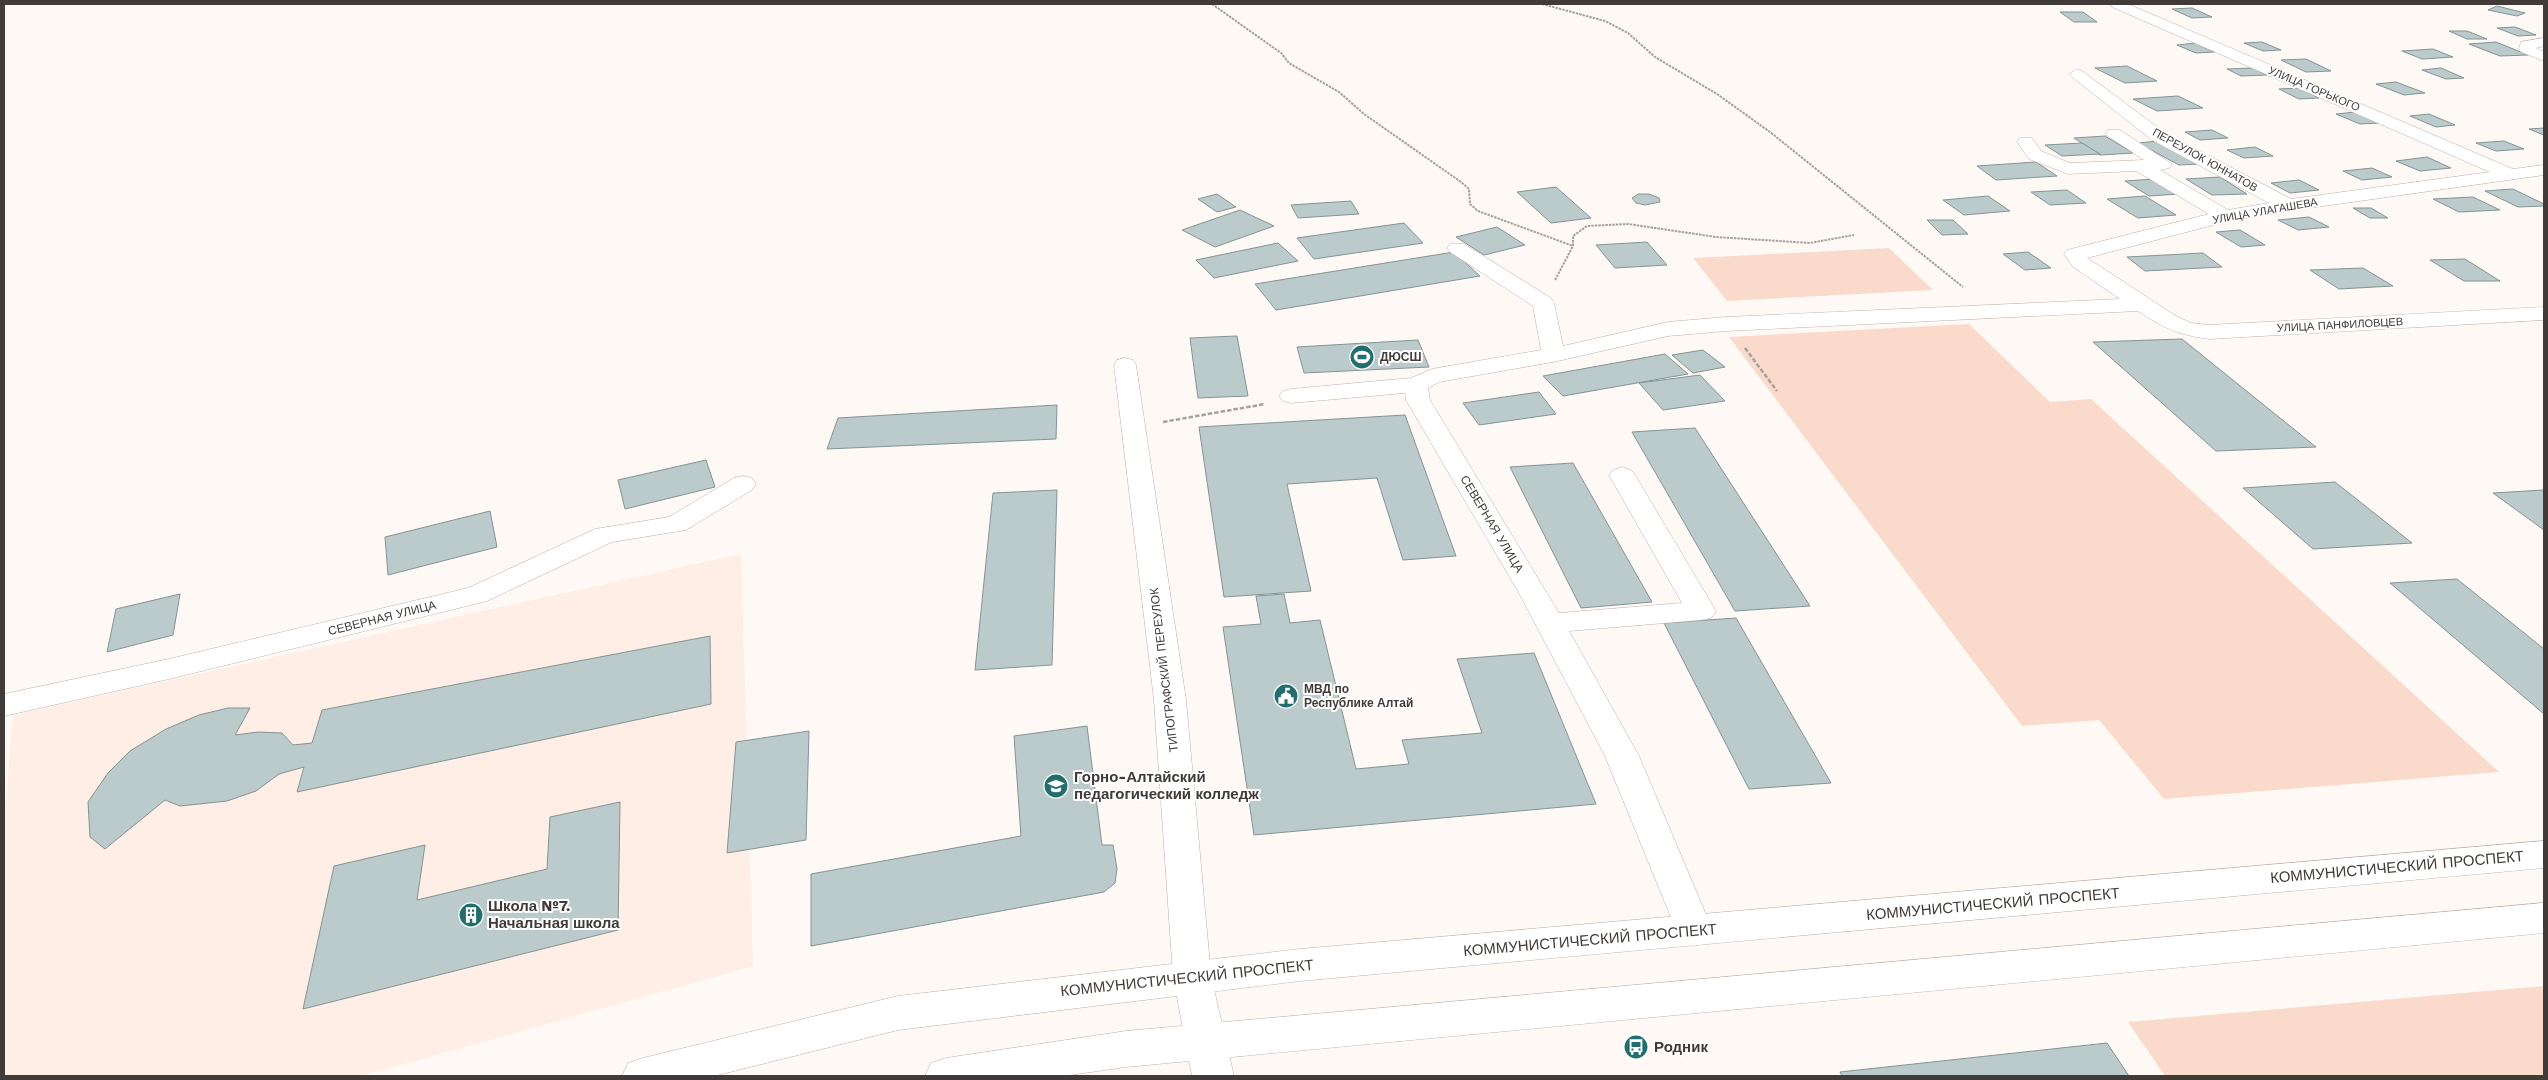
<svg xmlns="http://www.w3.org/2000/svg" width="2548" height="1080" font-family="'Work Sans',sans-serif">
  <rect width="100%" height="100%" fill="#fff9f6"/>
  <!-- built -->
  <polygon fill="#feeee5" points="741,554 753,966 361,1076 4,1076 4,823 13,715"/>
  <!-- green -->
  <g fill="#fadbcb">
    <polygon points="1889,248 1933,290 1727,301 1693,258"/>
    <polygon points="1969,324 2050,402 2091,399 2499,772 2164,799 2099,720 2022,726 1729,337"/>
    <polygon points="2544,986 2544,1076 2165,1076 2128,1022"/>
  </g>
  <!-- building -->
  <g fill="#bbcbcb" stroke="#849393">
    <polygon points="2497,6 2525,13 2517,16 2488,10"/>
    <polygon points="2192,8 2212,17 2192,18 2172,9"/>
    <polygon points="2060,12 2083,12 2097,22 2074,22"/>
    <polygon points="2515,27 2536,35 2518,36 2497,28"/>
    <polygon points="2449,31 2467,31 2487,39 2467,39"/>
    <polygon points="2262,42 2281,50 2263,51 2244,43"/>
    <polygon points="2496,42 2528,55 2500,56 2469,44"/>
    <polygon points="2195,43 2214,52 2196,53 2177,45"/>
    <polygon points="2433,49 2453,57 2422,59 2402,51"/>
    <polygon points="2306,59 2331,71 2306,72 2281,60"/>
    <polygon points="2127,66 2157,81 2125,83 2095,68"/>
    <polygon points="2253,68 2267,75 2241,76 2227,69"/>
    <polygon points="2441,68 2464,78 2446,79 2422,70"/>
    <polygon points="2396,82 2425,93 2404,95 2376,84"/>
    <polygon points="2299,88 2319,98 2299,99 2279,89"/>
    <polygon points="2178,96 2203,108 2157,111 2133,99"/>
    <polygon points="2356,112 2380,123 2360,124 2336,114"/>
    <polygon points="2429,114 2455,125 2436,127 2410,116"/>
    <polygon points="2544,128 2544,135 2529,129"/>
    <polygon points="2212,130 2228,138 2200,140 2185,132"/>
    <polygon points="2105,136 2133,153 2100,155 2074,138"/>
    <polygon points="2158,141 2199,164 2179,165 2138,143"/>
    <polygon points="2504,141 2524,149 2496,151 2476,143"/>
    <polygon points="2082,143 2100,154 2062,156 2045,145"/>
    <polygon points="2255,147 2273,156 2244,158 2227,150"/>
    <polygon points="2427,157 2451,168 2420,171 2396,161"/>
    <polygon points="2036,162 2057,176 1996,180 1977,166"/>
    <polygon points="2372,168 2392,177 2362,180 2343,171"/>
    <polygon points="2220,177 2247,194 2212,195 2186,179"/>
    <polygon points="2154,179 2179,194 2149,196 2125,181"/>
    <polygon points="2299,180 2319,190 2290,193 2271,183"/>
    <polygon points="1556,187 1591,218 1551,223 1517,192"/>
    <polygon points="2513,189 2544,204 2544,206 2518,207 2485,191"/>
    <polygon points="2067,190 2086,203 2050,205 2031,192"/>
    <polygon points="1217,194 1236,207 1217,212 1198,199"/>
    <polygon points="1638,194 1649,194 1659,198 1660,202 1645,205 1636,203 1632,198"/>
    <polygon points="1988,196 2010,211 1964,215 1943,200"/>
    <polygon points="2145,196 2176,215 2138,218 2107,199"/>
    <polygon points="2473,197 2500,210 2459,212 2433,199"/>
    <polygon points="1351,201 1359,214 1298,218 1291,205"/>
    <polygon points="2353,208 2371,208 2388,218 2370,218"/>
    <polygon points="1240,210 1274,226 1215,247 1182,230"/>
    <polygon points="2309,217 2329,227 2298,230 2278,220"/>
    <polygon points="1927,220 1953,220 1968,234 1942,235"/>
    <polygon points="1404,223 1423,243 1314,259 1297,238"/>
    <polygon points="1497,227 1525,245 1484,255 1456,237"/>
    <polygon points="2240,230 2265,245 2241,247 2216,232"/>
    <polygon points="1647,242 1667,265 1615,268 1596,245"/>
    <polygon points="1278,243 1298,261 1214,278 1196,260"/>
    <polygon points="1454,252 1480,276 1276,310 1255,284"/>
    <polygon points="2028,252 2051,268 2025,270 2003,254"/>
    <polygon points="2203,253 2222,267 2145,271 2127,257"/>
    <polygon points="2465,259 2500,281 2464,281 2430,260"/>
    <polygon points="2363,268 2393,286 2339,289 2310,270"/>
    <polygon points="1237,336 1248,396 1198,398 1190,338"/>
    <polygon points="2182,339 2316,447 2216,451 2093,342"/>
    <polygon points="1418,340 1429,367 1304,373 1297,347"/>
    <polygon points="1703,350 1725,367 1693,373 1672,355"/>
    <polygon points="1665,354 1688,374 1563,396 1543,376"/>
    <polygon points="1700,375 1725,401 1663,410 1639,383"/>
    <polygon points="1539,392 1556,414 1479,425 1463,403"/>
    <polygon points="1057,405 1056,439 827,449 838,418"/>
    <polygon points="1405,415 1456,556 1403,560 1377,478 1287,484 1311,591 1224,597 1199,427"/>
    <polygon points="1695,428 1810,606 1735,611 1632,432"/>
    <polygon points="706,460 715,487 625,509 618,480"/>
    <polygon points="1573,463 1652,602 1581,608 1510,467"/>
    <polygon points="2335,482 2412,543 2313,549 2243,488"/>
    <polygon points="1057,490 1052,665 975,670 993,493"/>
    <polygon points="2544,490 2544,530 2493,493"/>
    <polygon points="490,511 497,547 388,575 385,537"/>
    <polygon points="2457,579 2544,649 2544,714 2390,583"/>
    <polygon points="180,594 173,635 107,652 116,609"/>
    <polygon points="1284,594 1290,623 1320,620 1356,769 1409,764 1402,740 1482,733 1457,659 1534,653 1596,804 1254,835 1223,627 1261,624 1256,596"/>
    <polygon points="1736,618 1831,783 1749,789 1664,623"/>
    <polygon points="710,636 711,704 297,792 304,767 279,774 256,791 227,801 180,806 165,800 105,849 90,837 88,802 108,773 130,751 166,729 199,715 228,708 250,708 235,735 258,732 282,733 293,745 312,743 322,710"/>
    <polygon points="1087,726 1102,845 1113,845 1117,869 1115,883 1104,892 811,946 811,874 1021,836 1014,736"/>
    <polygon points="809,731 806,840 727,853 736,742"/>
    <polygon points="620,802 618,930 303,1009 334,866 425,845 417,900 547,869 550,817"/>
    <polygon points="2107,1043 2129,1076 1842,1076 1840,1072"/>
  </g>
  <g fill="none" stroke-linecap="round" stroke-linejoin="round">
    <defs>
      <g id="minor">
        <path d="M 2110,4 L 2128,4 L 2513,169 L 2544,165 L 2544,175 L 2288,211 L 2225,222 L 2087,258 L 2176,316 L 2191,323 L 2209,325 L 2544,307 L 2544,320 L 2209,339 C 2179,335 2163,328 2138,311 L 1726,331 L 1668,336 L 1553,362 L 1439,382 L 1428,388 L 1430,400 L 1559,613 L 1682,603 L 1609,475 L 1613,470 L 1622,467 L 1631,470 L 1635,475 L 1716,611 L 1711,618 L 1701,620 L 1569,631 L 1639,756 L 1713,931 L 1707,942 L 1694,946 L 1681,942 L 1605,756 L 1519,593 L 1406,400 L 1405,393 L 1291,403 L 1283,401 L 1279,396 L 1283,391 L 1291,389 L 1411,378 L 1432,369 L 1541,350 L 1533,306 L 1450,252 L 1447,248 L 1450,244 L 1464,244 L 1551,298 L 1554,303 L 1563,346 L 1668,322 L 1726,317 L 2120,299 L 2072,266 L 2064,254 L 2067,250 L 2209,214 L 2136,171 L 2068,174 L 2029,159 L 2017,142 L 2020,138 L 2032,138 L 2041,151 L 2070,163 L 2144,160 L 2105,134 L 2108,130 L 2120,130 L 2172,164 L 2169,168 L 2160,170 L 2228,210 L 2269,203 L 2152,140 L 2072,77 L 2069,74 L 2077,69 L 2082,71 L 2164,132 L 2291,199 L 2490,172 L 2112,7 Z"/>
        <polygon points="2544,38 2544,46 2536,48 2544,52 2544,61 2521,52 2519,49 2521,42"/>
        <polygon points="1125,358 1133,360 1136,365 1186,700 1211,976 1234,1076 1192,1076 1173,976 1154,700 1114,365 1117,360"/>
        <polygon points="743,476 752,478 756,484 752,490 686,530 612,542 487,601 169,679 4,716 4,694 169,659 468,588 595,529 669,517 734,478"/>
      </g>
      <g id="major">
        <polygon points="2544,841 2544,868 1300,981 898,1030 714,1076 622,1076 628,1063 643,1058 898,996 1300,949"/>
        <polygon points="2544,903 2544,933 1126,1067 1063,1076 925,1076 931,1063 946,1058 1126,1031"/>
      </g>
    </defs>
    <!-- minor casing -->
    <use href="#minor" stroke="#bdb0aa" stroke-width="1"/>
    <!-- major casing -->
    <use href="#major" stroke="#bdb0aa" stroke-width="1"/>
    <!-- path-far1 -->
    <g stroke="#a7a19e" stroke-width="2" stroke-dasharray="2.5 1" stroke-linecap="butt">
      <polyline points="1212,4 1281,53 1289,63 1339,92 1364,114 1461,182 1469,189 1470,204 1478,211 1573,246"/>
      <polyline points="1542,4 1605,21 1628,33 1655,57 1717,94 1770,132 1963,287"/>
      <polyline points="1555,280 1573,246 1573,236 1587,226 1628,224 1716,237 1810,243 1854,235"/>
    </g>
    <!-- path -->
    <g stroke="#a7a19e" stroke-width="2.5" stroke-dasharray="4.5 2" stroke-linecap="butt">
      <polyline points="1745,348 1777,391"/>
      <polyline points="1163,422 1265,404"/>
    </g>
    <!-- minor -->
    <use href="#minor" fill="#fff" fill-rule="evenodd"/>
    <!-- major -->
    <use href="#major" fill="#fff" fill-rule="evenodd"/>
  </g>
  <!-- icons -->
  <defs>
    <symbol id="stadium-disc" viewBox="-11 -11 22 22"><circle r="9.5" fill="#226e6e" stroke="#fff"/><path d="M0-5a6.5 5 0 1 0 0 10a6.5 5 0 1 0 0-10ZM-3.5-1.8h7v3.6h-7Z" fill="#fff"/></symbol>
    <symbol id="civic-disc" viewBox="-11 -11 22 22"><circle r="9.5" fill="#226e6e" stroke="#fff"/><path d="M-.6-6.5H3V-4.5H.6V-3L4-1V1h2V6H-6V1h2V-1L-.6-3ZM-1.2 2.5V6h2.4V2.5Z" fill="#fff"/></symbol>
    <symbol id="university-disc" viewBox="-11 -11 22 22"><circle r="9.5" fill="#226e6e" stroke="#fff"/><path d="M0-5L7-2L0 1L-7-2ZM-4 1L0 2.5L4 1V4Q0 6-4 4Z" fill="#fff"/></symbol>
    <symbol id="building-disc" viewBox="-11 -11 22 22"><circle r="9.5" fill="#226e6e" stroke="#fff"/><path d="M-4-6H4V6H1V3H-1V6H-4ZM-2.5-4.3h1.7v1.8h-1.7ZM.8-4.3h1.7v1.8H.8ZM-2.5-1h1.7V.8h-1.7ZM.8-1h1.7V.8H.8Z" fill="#fff"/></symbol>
    <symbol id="bus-disc" viewBox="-11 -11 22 22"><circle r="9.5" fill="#226e6e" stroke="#fff"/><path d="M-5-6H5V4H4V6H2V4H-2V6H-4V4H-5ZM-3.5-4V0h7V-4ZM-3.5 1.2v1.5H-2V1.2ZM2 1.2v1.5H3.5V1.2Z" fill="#fff"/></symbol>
  </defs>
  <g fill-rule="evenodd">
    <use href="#stadium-disc" x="1348" y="343" width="28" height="28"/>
    <use href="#civic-disc" x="1272" y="682" width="28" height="28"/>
    <use href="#university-disc" x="1042" y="772" width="28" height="28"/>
    <use href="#building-disc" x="457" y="901" width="28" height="28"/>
    <use href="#bus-disc" x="1622" y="1033" width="28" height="28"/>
  </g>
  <g text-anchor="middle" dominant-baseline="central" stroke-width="4" stroke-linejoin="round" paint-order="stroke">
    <!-- far-street labels -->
    <g font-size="11" fill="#403b38" stroke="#fff">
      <text transform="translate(2314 89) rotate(23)">УЛИЦА ГОРЬКОГО</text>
      <text transform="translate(2205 160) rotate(29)">ПЕРЕУЛОК ЮННАТОВ</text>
      <text transform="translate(2265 211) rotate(-10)">УЛИЦА УЛАГАШЕВА</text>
      <text transform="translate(2340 325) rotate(-3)">УЛИЦА ПАНФИЛОВЦЕВ</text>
    </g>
    <!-- poi labels -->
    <g font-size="12" font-weight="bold" fill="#403b38" stroke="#fff" text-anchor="start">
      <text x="1380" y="357">ДЮСШ</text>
      <text x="1304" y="689">МВД по<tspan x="1304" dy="14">Республике Алтай</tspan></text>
    </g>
    <!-- street labels -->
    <g font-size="12" fill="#403b38" stroke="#fff">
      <text transform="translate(1492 524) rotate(59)">СЕВЕРНАЯ УЛИЦА</text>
      <text transform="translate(382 618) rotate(-14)">СЕВЕРНАЯ УЛИЦА</text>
      <text transform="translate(1164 670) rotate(-97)">ТИПОГРАФСКИЙ ПЕРЕУЛОК</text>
    </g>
    <!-- near-poi labels -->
    <g font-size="15" font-weight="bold" fill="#403b38" stroke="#fff" text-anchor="start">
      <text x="1074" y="777">Горно-Алтайский<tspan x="1074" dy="17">педагогический колледж</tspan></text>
      <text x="488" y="906">Школа №7.<tspan x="488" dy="17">Начальная школа</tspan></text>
      <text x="1654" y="1047">Родник</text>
    </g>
    <!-- near-street labels -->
    <g font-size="15" fill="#403b38" stroke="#fff">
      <text transform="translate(2397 867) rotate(-5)">КОММУНИСТИЧЕСКИЙ ПРОСПЕКТ</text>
      <text transform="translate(1993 904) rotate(-5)">КОММУНИСТИЧЕСКИЙ ПРОСПЕКТ</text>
      <text transform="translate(1590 940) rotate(-5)">КОММУНИСТИЧЕСКИЙ ПРОСПЕКТ</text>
      <text transform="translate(1187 978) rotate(-6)">КОММУНИСТИЧЕСКИЙ ПРОСПЕКТ</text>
    </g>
  </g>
  <!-- border -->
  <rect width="2548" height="1080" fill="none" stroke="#403b38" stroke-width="10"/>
</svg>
